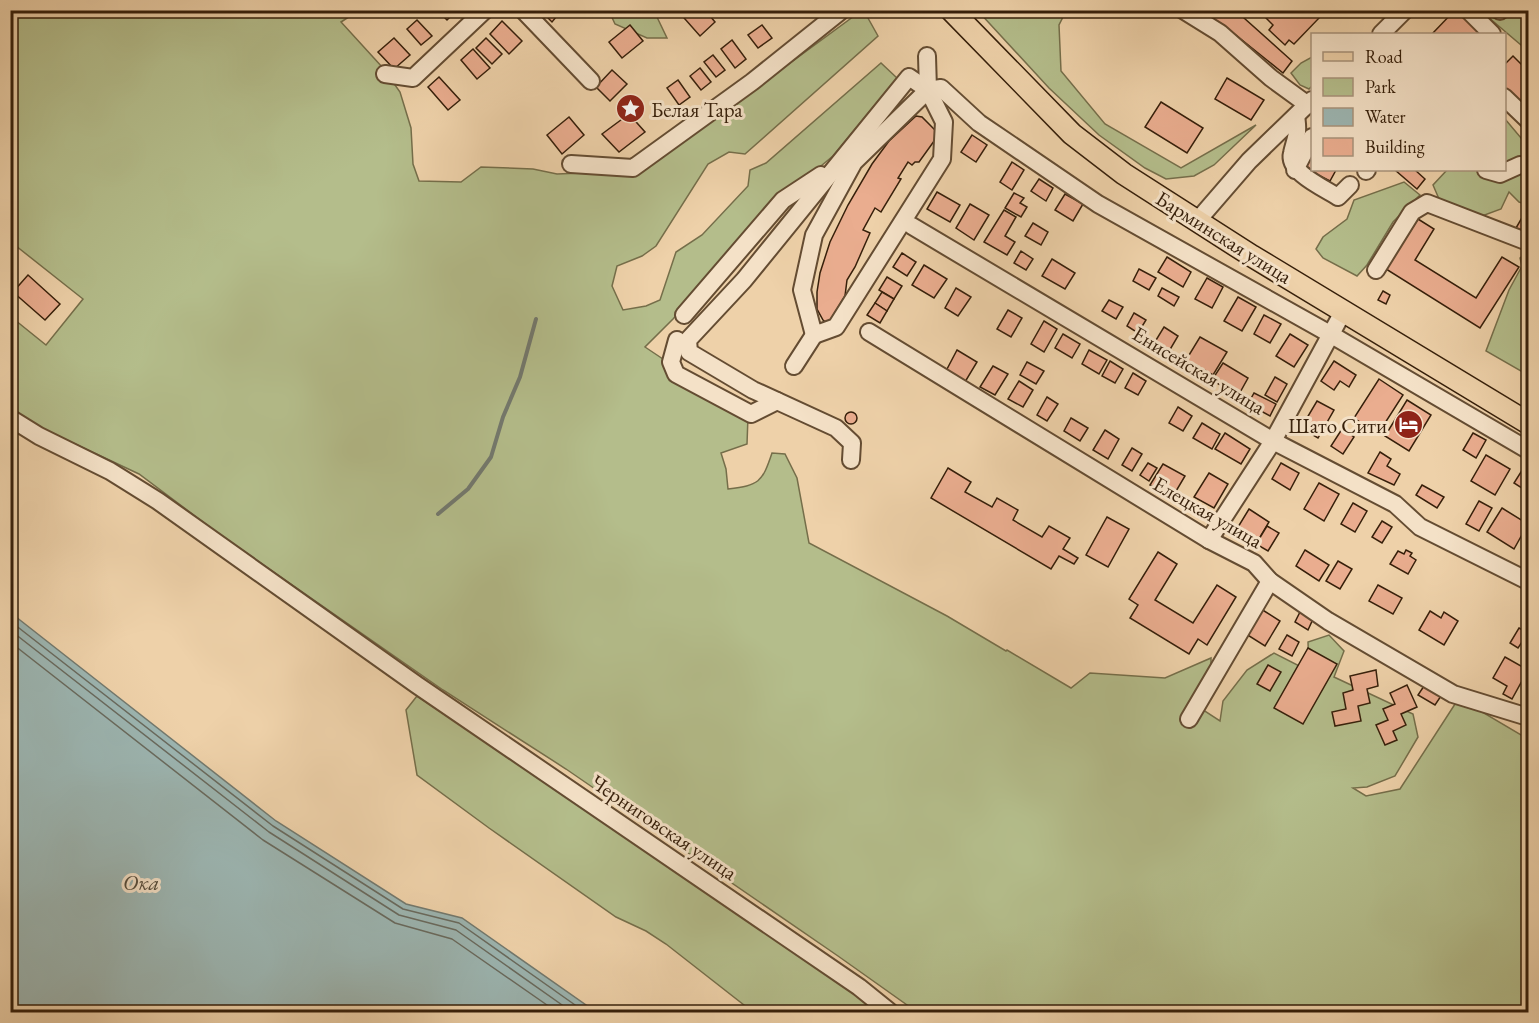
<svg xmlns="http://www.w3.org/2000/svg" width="1539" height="1023" font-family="'EB Garamond',serif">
  <rect width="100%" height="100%" fill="#eed1a9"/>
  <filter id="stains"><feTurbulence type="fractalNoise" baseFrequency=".00333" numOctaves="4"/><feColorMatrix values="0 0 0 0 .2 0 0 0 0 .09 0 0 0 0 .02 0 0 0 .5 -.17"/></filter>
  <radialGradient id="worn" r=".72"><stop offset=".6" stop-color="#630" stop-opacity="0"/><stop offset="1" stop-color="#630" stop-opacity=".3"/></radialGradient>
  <!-- green -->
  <g fill="#b4bd8b" stroke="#756e4a" stroke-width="1.5">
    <path d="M 11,11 L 358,11 L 341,22 L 383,68 L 400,92 L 411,128 L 413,164 L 419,181 L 461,182 L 481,167 L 533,169 L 557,174 L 606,172 L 636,176 L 861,11 L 864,11 L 878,36 L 745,154 L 729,152 L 708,164 L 656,246 L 642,256 L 617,266 L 612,286 L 623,310 L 646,306 L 660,300 L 676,252 L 702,235 L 748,186 L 750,170 L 766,163 L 881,63 L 897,78 L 833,156 L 776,203 L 673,319 L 645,347 L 748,416 L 747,444 L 721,453 L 726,469 L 728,489 C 759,485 762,483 772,453 L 785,454 L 797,478 L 809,543 L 947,616 L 1006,651 L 1007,650 L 1071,688 L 1090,673 L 1165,678 L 1211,658 L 1211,669 L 1200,708 L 1220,721 L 1223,701 L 1247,670 L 1274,653 L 1309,671 L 1308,642 L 1329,635 L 1344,651 L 1334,677 L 1413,714 L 1418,737 L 1395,776 L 1367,787 L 1353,788 L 1366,796 L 1400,789 L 1457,701 L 1462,700 L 1528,739 L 1528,1012 L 917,1012 L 838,956 L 566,769 L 443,690 L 219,534 L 139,474 L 11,414 L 10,316 L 46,345 L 83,299 L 11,242 Z"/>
    <polygon points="609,11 661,11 656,15 667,38 647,38 615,24"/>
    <polygon points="978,11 1066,11 1059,25 1061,71 1105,124 1181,168 1256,125 1214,165 1194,176 1166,179 1145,168 1099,135 1049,88"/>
    <polygon points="1481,11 1528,11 1528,37 1521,45"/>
    <polygon points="1312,57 1312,86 1309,89 1300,85 1291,73 1301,63"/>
    <polygon points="1505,119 1527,145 1522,157 1528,161 1528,205 1519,202 1509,192 1501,209 1482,216 1439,199 1433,185 1447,170 1504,170"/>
    <polygon points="1404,182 1420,195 1393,222 1367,265 1357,276 1323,258 1316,249 1323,237 1347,219 1354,200"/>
    <polygon points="1526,253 1528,254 1528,339 1526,343 1528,347 1528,375 1486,351 1509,290 1522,266 1520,258"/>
    <polygon points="417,696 742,911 880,1012 753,1012 666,944 646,931 616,917 489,828 417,775 406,710"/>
  </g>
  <!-- water -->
  <polygon fill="#9cb5b1" stroke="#73796e" stroke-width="1.5" points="11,613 276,821 406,904 462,918 596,1012 11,1012"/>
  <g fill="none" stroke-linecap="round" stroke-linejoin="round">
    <!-- shore -->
    <g stroke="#696a5e" stroke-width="1.5">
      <polyline points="10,621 273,826 403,909 459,923 585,1012"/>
      <polyline points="10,630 269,832 399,915 456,930 572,1012"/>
      <polyline points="10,642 263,840 395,923 452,939 557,1012"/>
    </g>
    <!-- stream -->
    <polyline stroke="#73796e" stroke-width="4" points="438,514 468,489 491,457 503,417 520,377 536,319"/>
  </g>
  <!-- building -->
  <g fill="#eaad8f" stroke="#361f0a" stroke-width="1.5">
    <polygon points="437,10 454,10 455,12 447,20"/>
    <polygon points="540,10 562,10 552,22"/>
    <polygon points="677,10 705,10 715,22 700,36"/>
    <polygon points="1200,10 1235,10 1292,61 1283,73 1237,36"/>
    <polygon points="1258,10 1288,10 1296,17 1300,12 1299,10 1321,10 1318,14 1321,16 1294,44 1289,40 1285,45 1269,30 1273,25"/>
    <polygon points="1455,10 1460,10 1485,34 1432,34"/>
    <polygon points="417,20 432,36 421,45 407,29"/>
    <polygon points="502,21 522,41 509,54 490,34"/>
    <polygon points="630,25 643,41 622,58 609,42"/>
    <polygon points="762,25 772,38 758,48 748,35"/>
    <polygon points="394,38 410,55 394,69 378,52"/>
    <polygon points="486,38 502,54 492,64 476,48"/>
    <polygon points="732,40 746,59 735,68 721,49"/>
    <polygon points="473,49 490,68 477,79 461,60"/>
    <polygon points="713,55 725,70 716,77 704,62"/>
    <polygon points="1513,56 1528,71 1528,110 1504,87 1504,65"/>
    <polygon points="700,68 711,82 701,90 690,76"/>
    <polygon points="612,70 627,84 610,101 596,87"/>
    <polygon points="439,77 460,100 448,110 428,87"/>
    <polygon points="1227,78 1264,100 1251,120 1215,99"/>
    <polygon points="678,80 690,97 679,105 667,88"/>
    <polygon points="1161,102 1203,128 1187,153 1145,127"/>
    <polygon points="629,114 645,132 619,152 602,134"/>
    <polygon points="916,116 922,117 936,131 937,137 919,162 915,162 912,165 908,162 898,178 901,179 881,212 875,208 863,230 870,233 855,267 847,280 845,296 828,324 823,320 817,309 817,292 820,273 830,242 848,205 872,164 889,141"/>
    <polygon points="569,117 584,135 562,154 547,135"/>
    <polygon points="972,135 987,145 976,162 961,152"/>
    <polygon points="1312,146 1312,170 1336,170 1330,181 1302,167"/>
    <polygon points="1012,162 1024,170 1012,190 1000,182"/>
    <polygon points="1395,170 1415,170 1425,179 1417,189"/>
    <polygon points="1039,179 1053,188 1046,201 1031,191"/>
    <polygon points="937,192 960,205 950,222 927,209"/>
    <polygon points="1014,193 1024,198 1020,203 1027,207 1021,217 1005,208"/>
    <polygon points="1065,194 1083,204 1073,221 1055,210"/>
    <polygon points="970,204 989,215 974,240 956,228"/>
    <polygon points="1527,209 1528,210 1527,234 1516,228"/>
    <polygon points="1004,210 1016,217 1005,236 1015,242 1007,255 984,242"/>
    <polygon points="1418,219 1434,229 1415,260 1476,298 1502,257 1519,267 1480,328 1386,269"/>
    <polygon points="1033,223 1048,232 1041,245 1025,236"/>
    <polygon points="1021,251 1033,259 1026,270 1014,263"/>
    <polygon points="902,253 916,262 907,276 893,267"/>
    <polygon points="1167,257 1191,272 1183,287 1158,272"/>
    <polygon points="1052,259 1075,273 1065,289 1042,276"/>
    <polygon points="924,265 947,279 934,298 912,285"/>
    <polygon points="1139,269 1156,278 1149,290 1133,281"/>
    <polygon points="28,275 60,304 45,320 13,292"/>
    <polygon points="887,277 902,286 894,299 879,290"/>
    <polygon points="1207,278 1223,287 1212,308 1195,299"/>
    <polygon points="956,288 971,297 958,316 945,308"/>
    <polygon points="1162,288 1179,297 1174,306 1158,296"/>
    <polygon points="1383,291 1390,295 1386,304 1378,300"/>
    <polygon points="882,292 894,299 887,311 875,303"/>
    <polygon points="1238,297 1256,307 1242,331 1224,321"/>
    <polygon points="1109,300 1123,307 1116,319 1102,311"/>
    <polygon points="875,303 887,311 880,323 867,315"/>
    <polygon points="1008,310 1022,318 1011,337 997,329"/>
    <polygon points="1134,313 1146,320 1138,333 1127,326"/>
    <polygon points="1264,315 1281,324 1270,343 1254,334"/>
    <polygon points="1044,321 1057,329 1044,352 1031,344"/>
    <polygon points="1164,327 1178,336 1168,353 1153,345"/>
    <polygon points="1063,334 1080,344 1072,358 1055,348"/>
    <polygon points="1290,334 1308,345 1294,367 1276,356"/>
    <polygon points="1200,337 1227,352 1213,375 1186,360"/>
    <polygon points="957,350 977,362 965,382 946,371"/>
    <polygon points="1089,350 1107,360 1099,374 1082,364"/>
    <polygon points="1110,361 1123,369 1115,383 1102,376"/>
    <polygon points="1334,361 1356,375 1349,387 1340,381 1334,390 1321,381"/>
    <polygon points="1027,362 1044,371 1036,384 1020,375"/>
    <polygon points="1223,363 1248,378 1238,396 1212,380"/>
    <polygon points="993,366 1008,374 995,395 980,387"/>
    <polygon points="1133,373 1146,381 1138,395 1125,388"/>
    <polygon points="1275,377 1287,384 1277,402 1265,395"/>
    <polygon points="1379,379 1403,395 1378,434 1354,418"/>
    <polygon points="1019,381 1033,390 1023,407 1008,399"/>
    <polygon points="1254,393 1276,404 1270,416 1248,404"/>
    <polygon points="1047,397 1058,404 1047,421 1037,415"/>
    <polygon points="1407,400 1431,415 1409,451 1385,436"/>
    <polygon points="1317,401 1334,410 1318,438 1301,428"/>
    <polygon points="1178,407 1192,416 1183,431 1169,423"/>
    <circle cx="851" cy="418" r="6"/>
    <polygon points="1071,418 1088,428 1080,441 1064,431"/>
    <polygon points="1202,423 1220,434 1212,449 1193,438"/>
    <polygon points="1342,429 1354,437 1343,454 1331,446"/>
    <polygon points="1105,430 1119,439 1108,459 1093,450"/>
    <polygon points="1225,433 1250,449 1241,464 1215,449"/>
    <polygon points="1473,433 1486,440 1476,458 1463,450"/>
    <polygon points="1132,448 1142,454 1132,471 1122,465"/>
    <polygon points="1380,452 1391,459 1387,466 1400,474 1394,485 1368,473"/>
    <polygon points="1486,455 1510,469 1495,495 1471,481"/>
    <polygon points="1148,463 1157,468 1149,481 1140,475"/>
    <polygon points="1281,463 1299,473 1290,490 1272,479"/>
    <polygon points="1163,464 1185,476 1172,498 1150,485"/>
    <polygon points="1526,464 1528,465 1528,492 1514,483"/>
    <polygon points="948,468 971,482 965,492 992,507 997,498 1018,510 1013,520 1042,537 1049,526 1070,538 1063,549 1078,558 1074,564 1059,556 1051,569 931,498"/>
    <polygon points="1209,473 1228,484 1214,508 1194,497"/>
    <polygon points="1319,483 1339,494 1324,521 1304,509"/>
    <polygon points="1422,485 1444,497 1437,508 1416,495"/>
    <polygon points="1479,501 1492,508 1479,531 1466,524"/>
    <polygon points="1353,503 1367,511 1355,532 1341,524"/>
    <polygon points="1502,508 1528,524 1514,549 1487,532"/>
    <polygon points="1249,509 1269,522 1256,544 1235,532"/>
    <polygon points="1107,517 1129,529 1108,567 1086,555"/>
    <polygon points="1382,521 1392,527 1382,543 1372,537"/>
    <polygon points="1267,526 1279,533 1268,551 1256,544"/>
    <polygon points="1305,550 1329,565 1319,581 1296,566"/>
    <polygon points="1406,550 1412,553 1410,556 1416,560 1408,574 1390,564 1398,551 1404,554"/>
    <polygon points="1158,552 1177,564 1155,600 1193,623 1217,585 1236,597 1207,645 1198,639 1189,654 1130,618 1138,605 1129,599"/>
    <polygon points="1338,561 1352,569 1340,589 1326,581"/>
    <polygon points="1378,585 1402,598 1393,614 1369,601"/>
    <polygon points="1261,609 1280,621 1265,646 1246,634"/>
    <polygon points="1430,611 1441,618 1444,612 1458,621 1444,645 1419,630"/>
    <polygon points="1300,612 1313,619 1308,630 1295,622"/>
    <polygon points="1519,628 1528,633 1518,648 1510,643"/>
    <polygon points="1287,635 1299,642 1292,656 1279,649"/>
    <polygon points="1308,648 1337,664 1303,724 1274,708"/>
    <polygon points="1505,657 1528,670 1512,699 1503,694 1507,686 1493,678"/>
    <polygon points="1268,665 1281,672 1270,691 1257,684"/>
    <polygon points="1376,670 1378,686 1367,689 1370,703 1358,706 1361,721 1335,726 1332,712 1346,709 1343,693 1353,690 1350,676"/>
    <polygon points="1407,685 1417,707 1401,714 1406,725 1393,731 1397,740 1385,745 1376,725 1388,720 1383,709 1395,704 1390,693"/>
    <polygon points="1424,686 1441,696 1435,705 1418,695"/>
  </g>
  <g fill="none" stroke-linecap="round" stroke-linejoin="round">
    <defs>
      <g id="minor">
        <polyline points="523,10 591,81"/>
        <polyline points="1183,10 1220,33 1271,78 1308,105"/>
        <polyline points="1468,10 1492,34"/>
        <polyline points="1500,10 1500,11"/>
        <polyline points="1381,34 1405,10"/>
        <polyline points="927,56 928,90 854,162 814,235 802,290 814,335 836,327 942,159 944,122 928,90"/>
        <polyline points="385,74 413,78 485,10"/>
        <polyline points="1504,97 1528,120"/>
        <path d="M 1296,116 C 1299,134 1296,136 1292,153 C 1287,172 1324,188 1338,197 L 1350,185"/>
        <polyline points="571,164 633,168 752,82 842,10"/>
        <polyline points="1295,170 1312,137"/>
        <polyline points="1486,170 1500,174 1520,165"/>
        <polyline points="1366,171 1367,170"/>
        <polyline points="1198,220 1249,161 1312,100"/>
        <polyline points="912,226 1273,441 1395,504 1420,527 1528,581"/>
        <polyline points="1376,270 1412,212 1427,203 1528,242"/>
        <polyline points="684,315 783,200 821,175"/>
        <polyline points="869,332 1209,540 1254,563 1270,581 1328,621 1453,694 1528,717"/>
        <polyline points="677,340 671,362 676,374 751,414 777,401"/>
        <polyline points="794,366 814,335"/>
        <polyline points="10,418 39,436 110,471 158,501 417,685 859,987 890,1012"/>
        <polyline points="851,460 852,443 836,428 753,390 689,352 688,340 744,280 909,77 928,90 941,88 979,123 1098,204 1330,334 1528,450"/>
        <polyline points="1209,540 1273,441 1344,310"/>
        <polyline points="1189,719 1270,581"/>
      </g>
      <polyline id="major" points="951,10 1072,134 1124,174 1252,256 1528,423"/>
    </defs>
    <!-- minor casing -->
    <use href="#minor" stroke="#644c32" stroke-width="20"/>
    <!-- major casing -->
    <use href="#major" stroke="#361f0a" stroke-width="24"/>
    <!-- minor -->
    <use href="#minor" stroke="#f4e1c7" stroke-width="16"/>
    <!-- major -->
    <use href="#major" stroke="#eed1a9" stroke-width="21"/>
  </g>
  <!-- icons -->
  <defs>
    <symbol id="sight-disc" viewBox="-11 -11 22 22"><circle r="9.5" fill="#8f2418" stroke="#f4e1c7"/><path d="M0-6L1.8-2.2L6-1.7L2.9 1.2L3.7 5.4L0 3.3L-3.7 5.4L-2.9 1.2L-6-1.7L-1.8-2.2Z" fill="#fff"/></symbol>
    <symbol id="hotel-disc" viewBox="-11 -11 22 22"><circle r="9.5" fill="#8f2418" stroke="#f4e1c7"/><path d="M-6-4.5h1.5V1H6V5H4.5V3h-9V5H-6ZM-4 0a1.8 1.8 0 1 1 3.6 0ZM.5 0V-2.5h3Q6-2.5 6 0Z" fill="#fff"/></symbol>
  </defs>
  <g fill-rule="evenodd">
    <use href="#sight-disc" x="614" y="92" width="33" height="33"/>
    <use href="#hotel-disc" x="1392" y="408" width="33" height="33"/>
  </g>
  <g text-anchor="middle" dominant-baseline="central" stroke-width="6" stroke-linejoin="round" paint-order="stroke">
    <!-- poi labels -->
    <g font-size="21" fill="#361f0a" stroke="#f4e1c7" text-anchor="start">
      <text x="651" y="109">Белая Тара</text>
      <text x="1387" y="425" text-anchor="end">Шато Сити</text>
    </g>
    <!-- street labels -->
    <g font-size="21" fill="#361f0a" stroke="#f4e1c7">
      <text transform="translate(1224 237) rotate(32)">Барминская улица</text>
      <text transform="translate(1199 370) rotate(31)">Енисейская улица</text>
      <text transform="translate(1208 512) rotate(30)">Елецкая улица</text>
      <text transform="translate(664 827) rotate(34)">Черниговская улица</text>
    </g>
    <!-- water labels -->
    <g font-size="22" font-style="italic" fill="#554c3c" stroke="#f4e1c7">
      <text x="141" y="882">Ока</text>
    </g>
  </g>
  <!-- margin -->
  <rect width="1539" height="1023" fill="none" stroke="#eed1a9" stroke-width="36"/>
  <rect x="12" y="12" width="1515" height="999" fill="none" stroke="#361f0a" stroke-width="3"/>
  <rect x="18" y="18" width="1503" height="987" fill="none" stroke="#361f0a" stroke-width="1.5"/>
  <!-- legend -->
  <rect x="1311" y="33" width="195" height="138" fill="#f4e1c7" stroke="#a8937b" stroke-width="1.5"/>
  <rect x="1323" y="52" width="30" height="9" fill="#eed1a9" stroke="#a8937b" stroke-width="1.5"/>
  <text x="1365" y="63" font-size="18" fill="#361f0a">Road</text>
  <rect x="1323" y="78" width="30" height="18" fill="#b4bd8b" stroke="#a8937b" stroke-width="1.5"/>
  <text x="1365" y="93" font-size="18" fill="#361f0a">Park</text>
  <rect x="1323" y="108" width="30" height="18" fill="#9cb5b1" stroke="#a8937b" stroke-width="1.5"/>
  <text x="1365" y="123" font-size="18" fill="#361f0a">Water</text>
  <rect x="1323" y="138" width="30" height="18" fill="#eaad8f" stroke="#a8937b" stroke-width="1.5"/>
  <text x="1365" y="153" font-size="18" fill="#361f0a">Building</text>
  <rect width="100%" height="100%" filter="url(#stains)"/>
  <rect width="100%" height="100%" fill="url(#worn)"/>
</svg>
